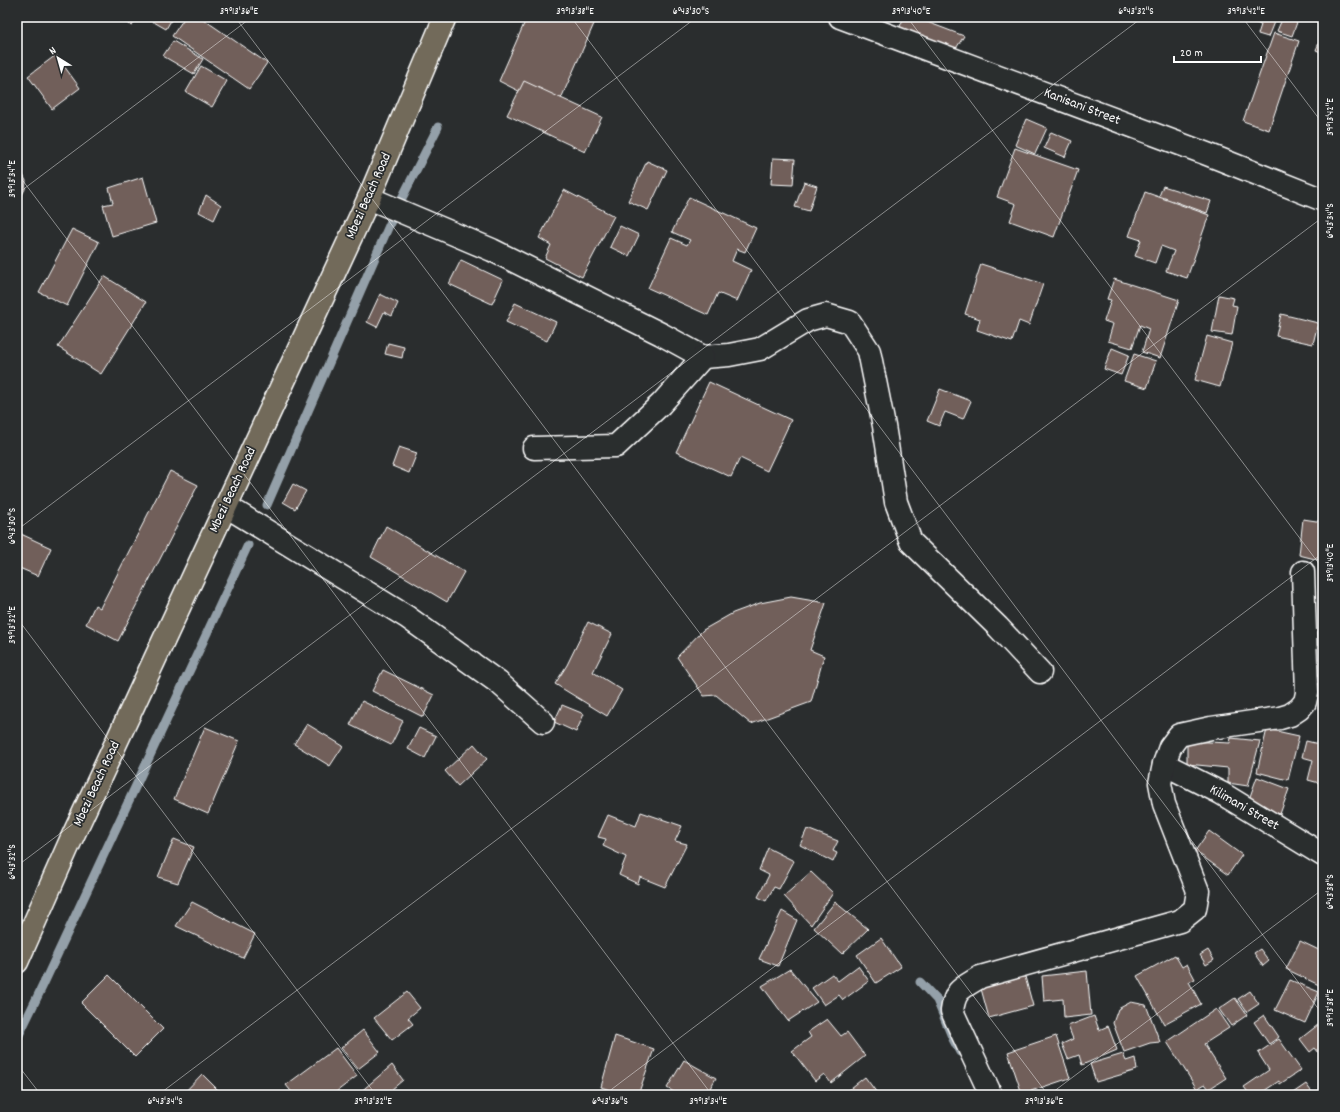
<svg xmlns="http://www.w3.org/2000/svg" width="1340" height="1112" font-family="Dekko,sans-serif">
  <rect width="100%" height="100%" fill="#2a2d2e"/>
  <filter id="ink" filterUnits="userSpaceOnUse"><feTurbulence type="fractalNoise" baseFrequency=".025" numOctaves="2"/><feDisplacementMap in="SourceGraphic" scale="8" xChannelSelector="R" yChannelSelector="G"/><feConvolveMatrix kernelMatrix="1 2 1 2 8 2 1 2 1" color-interpolation-filters="sRGB"/></filter>
  <g filter="url(#ink)">
    <g fill="none" stroke-linecap="round" stroke-linejoin="round">
      <!-- stream -->
      <g stroke="#94a0a9" stroke-width="9">
        <polyline points="402,198 438,127"/>
        <polyline points="267,505 391,221"/>
        <polyline points="920,982 937,1000 953,1039 960,1052"/>
        <polyline points="17,1039 44,983 248,545"/>
      </g>
    </g>
    <!-- building -->
    <g fill="#715f5a" stroke="#fff">
      <polygon points="120,17 137,17 132,26 119,18"/>
      <polygon points="145,17 173,17 166,29"/>
      <polygon points="185,17 200,17 267,63 249,89 172,36"/>
      <polygon points="527,17 597,17 556,110 499,81"/>
      <polygon points="904,17 914,17 964,36 953,53 898,31"/>
      <polygon points="1253,17 1276,17 1268,37 1258,34 1261,25 1252,21"/>
      <polygon points="1283,17 1299,17 1292,36 1277,31"/>
      <polygon points="1274,33 1299,41 1269,130 1243,121"/>
      <polygon points="1323,33 1323,53 1316,50"/>
      <polygon points="173,41 203,59 194,74 163,56"/>
      <polygon points="56,55 80,88 52,109 28,76"/>
      <polygon points="201,66 227,81 212,107 186,92"/>
      <polygon points="524,81 602,117 585,152 507,115"/>
      <polygon points="1026,119 1047,128 1035,154 1015,145"/>
      <polygon points="1051,132 1072,141 1065,157 1044,148"/>
      <polygon points="1015,148 1078,170 1054,237 1010,221 1016,204 997,197"/>
      <polygon points="773,158 795,159 793,185 771,184"/>
      <polygon points="647,161 667,170 648,210 628,201"/>
      <polygon points="17,169 23,175 26,181 25,189 22,195 17,200"/>
      <polygon points="143,177 156,223 112,236 103,205 113,203 109,188"/>
      <polygon points="804,182 817,186 809,211 795,207"/>
      <polygon points="1163,186 1211,201 1207,213 1159,196"/>
      <polygon points="564,190 614,216 582,277 545,258 551,245 539,238"/>
      <polygon points="1145,192 1209,215 1187,278 1166,271 1174,251 1161,246 1155,263 1135,256 1141,240 1129,236"/>
      <polygon points="206,195 221,205 214,220 199,212"/>
      <polygon points="689,197 756,228 745,252 737,249 732,261 751,270 737,301 718,293 708,315 648,288 671,238 687,245 690,240 672,232"/>
      <polygon points="620,226 639,235 629,256 610,247"/>
      <polygon points="72,229 99,242 67,306 39,292"/>
      <polygon points="461,260 503,280 492,304 449,284"/>
      <polygon points="981,264 1043,284 1029,325 1019,321 1012,342 977,330 980,319 965,314"/>
      <polygon points="104,276 146,302 101,374 58,347"/>
      <polygon points="1114,279 1179,300 1160,358 1142,352 1149,329 1140,325 1132,348 1108,341 1113,324 1104,321 1111,300 1107,299"/>
      <polygon points="380,294 398,303 392,316 384,312 377,327 367,322"/>
      <polygon points="1219,295 1234,298 1232,305 1237,306 1232,335 1212,332"/>
      <polygon points="515,303 556,322 547,341 506,322"/>
      <polygon points="1281,314 1318,323 1313,344 1276,336"/>
      <polygon points="1207,336 1232,343 1220,387 1195,380"/>
      <polygon points="388,343 404,347 402,358 385,354"/>
      <polygon points="1112,348 1129,355 1121,375 1104,369"/>
      <polygon points="1134,354 1156,361 1147,388 1124,381"/>
      <polygon points="709,382 791,420 767,471 740,458 731,477 676,452"/>
      <polygon points="940,389 971,401 963,419 945,412 939,426 927,421"/>
      <polygon points="399,447 417,453 409,473 392,466"/>
      <polygon points="170,471 198,485 118,641 86,624 95,605 100,608"/>
      <polygon points="293,484 306,491 295,509 283,502"/>
      <polygon points="1303,519 1323,522 1323,561 1299,555"/>
      <polygon points="386,526 464,572 447,602 371,557"/>
      <polygon points="21,534 51,548 38,576 17,567 17,542"/>
      <polygon points="791,597 826,603 810,650 824,656 811,702 751,724 716,695 704,696 677,657 703,630 733,613 760,603"/>
      <polygon points="588,622 612,634 593,672 622,690 607,716 555,684 567,665"/>
      <polygon points="383,670 434,695 423,717 372,691"/>
      <polygon points="362,701 403,721 391,745 350,725"/>
      <polygon points="562,705 584,714 576,732 554,722"/>
      <polygon points="307,724 343,746 330,766 294,744"/>
      <polygon points="205,727 239,741 208,814 174,799"/>
      <polygon points="419,728 436,736 425,758 408,749"/>
      <polygon points="1267,729 1299,736 1288,780 1257,772"/>
      <polygon points="1231,738 1260,741 1248,786 1228,783 1228,768 1187,764 1187,741 1230,743"/>
      <polygon points="1306,741 1323,745 1323,784 1308,780 1313,760 1302,757"/>
      <polygon points="474,744 487,759 458,786 445,771"/>
      <polygon points="1257,777 1289,789 1280,814 1248,802"/>
      <polygon points="641,812 682,826 675,841 687,844 665,887 640,877 638,884 619,875 626,857 603,846 606,839 598,837 608,815 636,826"/>
      <polygon points="807,829 838,841 833,851 837,853 833,862 800,845"/>
      <polygon points="1209,831 1242,855 1228,875 1195,851"/>
      <polygon points="174,839 194,847 178,883 158,877"/>
      <polygon points="768,848 794,861 779,889 774,887 766,901 758,897 769,875 759,870"/>
      <polygon points="811,872 833,893 811,925 784,896"/>
      <polygon points="192,902 255,934 243,958 176,926"/>
      <polygon points="835,902 868,929 842,954 814,928"/>
      <polygon points="782,911 797,920 778,966 759,959"/>
      <polygon points="881,938 901,967 876,983 857,955"/>
      <polygon points="1300,941 1323,952 1323,981 1321,986 1286,969"/>
      <polygon points="1260,949 1269,961 1263,966 1254,953"/>
      <polygon points="1208,950 1214,960 1206,965 1200,955"/>
      <polygon points="1175,955 1182,967 1187,964 1195,979 1189,982 1201,1004 1164,1024 1137,976"/>
      <polygon points="858,966 869,981 843,1000 839,995 824,1005 812,988 832,974 838,981"/>
      <polygon points="790,969 817,1002 788,1021 762,986"/>
      <polygon points="1087,971 1091,1015 1064,1018 1063,999 1044,1001 1042,976"/>
      <polygon points="1024,973 1033,1006 989,1018 980,985"/>
      <polygon points="109,975 163,1029 135,1057 81,1003"/>
      <polygon points="1290,980 1319,992 1305,1023 1275,1010"/>
      <polygon points="1250,991 1259,1004 1247,1012 1238,999"/>
      <polygon points="407,992 420,1008 408,1018 413,1024 392,1040 374,1018"/>
      <polygon points="1235,998 1247,1015 1231,1026 1219,1009"/>
      <polygon points="1131,1002 1146,1005 1160,1042 1150,1043 1124,1052 1113,1023 1118,1009"/>
      <polygon points="1216,1009 1229,1028 1204,1044 1226,1078 1209,1089 1205,1084 1197,1089 1167,1042"/>
      <polygon points="1264,1015 1279,1037 1269,1044 1254,1022"/>
      <polygon points="1094,1016 1099,1030 1108,1026 1117,1050 1082,1065 1079,1055 1068,1059 1062,1044 1073,1039 1068,1026"/>
      <polygon points="827,1019 841,1036 847,1032 865,1056 831,1083 824,1074 815,1081 792,1051 811,1037 808,1032"/>
      <polygon points="1323,1021 1323,1058 1315,1048 1310,1052 1300,1039"/>
      <polygon points="363,1030 380,1052 358,1069 341,1048"/>
      <polygon points="615,1036 654,1049 638,1095 624,1095 601,1087"/>
      <polygon points="1056,1036 1070,1078 1022,1094 1008,1052"/>
      <polygon points="1279,1039 1301,1070 1280,1084 1279,1081 1258,1095 1250,1095 1244,1087 1269,1070 1258,1053"/>
      <polygon points="336,1048 357,1076 332,1095 294,1095 286,1085"/>
      <polygon points="1123,1054 1126,1061 1135,1058 1137,1070 1096,1082 1090,1064"/>
      <polygon points="684,1060 716,1078 706,1095 679,1095 667,1088"/>
      <polygon points="392,1065 403,1080 385,1095 359,1095 358,1094"/>
      <polygon points="202,1074 223,1095 182,1095"/>
      <polygon points="865,1077 877,1093 875,1095 842,1095"/>
      <polygon points="1306,1084 1314,1095 1290,1095"/>
    </g>
    <g fill="none" stroke-linecap="round" stroke-linejoin="round">
      <defs>
        <g id="minor">
          <polyline points="840,17 1207,154 1323,200"/>
          <polyline points="369,198 492,250 661,334 703,357 729,355 760,349 808,320 826,315 850,322 869,351 884,426 896,502 911,542 998,627 1040,672"/>
          <polyline points="534,448 616,446 661,404 703,357"/>
          <polyline points="226,506 407,617 499,683 543,722"/>
          <polyline points="1164,764 1221,793 1323,855"/>
          <path d="M 991,1095 L 952,1011 C 955,989 962,988 980,977 L 1180,921 L 1195,909 L 1198,891 L 1164,804 L 1160,783 L 1164,764 L 1170,747 L 1179,735 L 1211,728 L 1280,718 L 1290,715 L 1299,709 L 1305,702 L 1307,693 L 1303,572"/>
        </g>
        <polyline id="major" points="17,962 70,842 369,198 445,17"/>
      </defs>
      <!-- minor casing -->
      <use href="#minor" stroke="#fff" stroke-width="25"/>
      <!-- major casing -->
      <use href="#major" stroke="#fff" stroke-width="25"/>
      <!-- minor -->
      <use href="#minor" stroke="#2a2d2e" stroke-width="22"/>
      <!-- major -->
      <use href="#major" stroke="#726b5a" stroke-width="22"/>
    </g>
  </g>
  <!-- ticks -->
  <path fill="none" stroke="#fff" stroke-width="1" stroke-opacity="0.45" d="M 235,17 L 1048,1095M 571,17 L 1323,1015M 907,17 L 1323,569M 1242,17 L 1323,124M 17,173 L 712,1095M 17,194 L 252,17M 17,530 L 697,17M 17,618 L 376,1095M 17,866 L 1143,17M 17,1064 L 41,1095M 158,1095 L 1323,217M 604,1095 L 1323,553M 1049,1095 L 1323,889"/>
  <g text-anchor="middle" dominant-baseline="central" stroke-width="3.5" stroke-linejoin="round" paint-order="stroke">
    <!-- street labels -->
    <g font-size="14" fill="#fff" stroke="#2a2d2e">
      <text transform="translate(1082 107) rotate(21)">Kanisani Street</text>
      <text transform="translate(369 196) rotate(-66)">Mbezi Beach Road</text>
      <text transform="translate(233 490) rotate(-65)">Mbezi Beach Road</text>
      <text transform="translate(97 784) rotate(-65)">Mbezi Beach Road</text>
      <text transform="translate(1244 808) rotate(30)">Kilimani Street</text>
    </g>
  </g>
  <!-- margin -->
  <rect width="1340" height="1112" fill="none" stroke="#2a2d2e" stroke-width="44"/>
  <!-- north arrow -->
  <g transform="translate(58 58) rotate(323)" stroke="#2a2d2e" stroke-width="3" paint-order="stroke">
  <path d="M0-3L7 15L0 10L-7 15Z" fill="#ffffff"/>
  <text y="-6" font-size="11" font-weight="bold" text-anchor="middle" fill="#ffffff">N</text>
  </g>
  <!-- scale -->
  <path d="M1174 56v6h87v-6" fill="none" stroke="#ffffff" stroke-width="2"/>
  <text x="1180" y="56" font-size="12" fill="#ffffff" stroke="#2a2d2e" stroke-width="3" paint-order="stroke">20 m</text>
  <rect x="22" y="22" width="1296" height="1068" fill="none" stroke="#fff" stroke-width="1.5"/>
  <g font-size="10" text-anchor="middle" fill="#fff">
    <text x="239" y="14">39°13'36"E</text>
    <text x="575" y="14">39°13'38"E</text>
    <text x="691" y="14">6°43'30"S</text>
    <text x="911" y="14">39°13'40"E</text>
    <text x="1136" y="14">6°43'32"S</text>
    <text x="1246" y="14">39°13'42"E</text>
    <text transform="translate(1329 117) rotate(-90)" y="4">39°13'42"E</text>
    <text transform="translate(11 179) rotate(-90)" y="4">39°13'34"E</text>
    <text transform="translate(1329 221) rotate(-90)" y="4">6°43'34"S</text>
    <text transform="translate(11 526) rotate(-90)" y="4">6°43'30"S</text>
    <text transform="translate(1329 563) rotate(-90)" y="4">39°13'40"E</text>
    <text transform="translate(11 625) rotate(-90)" y="4">39°13'32"E</text>
    <text transform="translate(11 862) rotate(-90)" y="4">6°43'32"S</text>
    <text transform="translate(1329 892) rotate(-90)" y="4">6°43'38"S</text>
    <text transform="translate(1329 1008) rotate(-90)" y="4">39°13'38"E</text>
    <text x="165" y="1104">6°43'34"S</text>
    <text x="373" y="1104">39°13'32"E</text>
    <text x="610" y="1104">6°43'36"S</text>
    <text x="708" y="1104">39°13'34"E</text>
    <text x="1044" y="1104">39°13'36"E</text>
  </g>
</svg>
